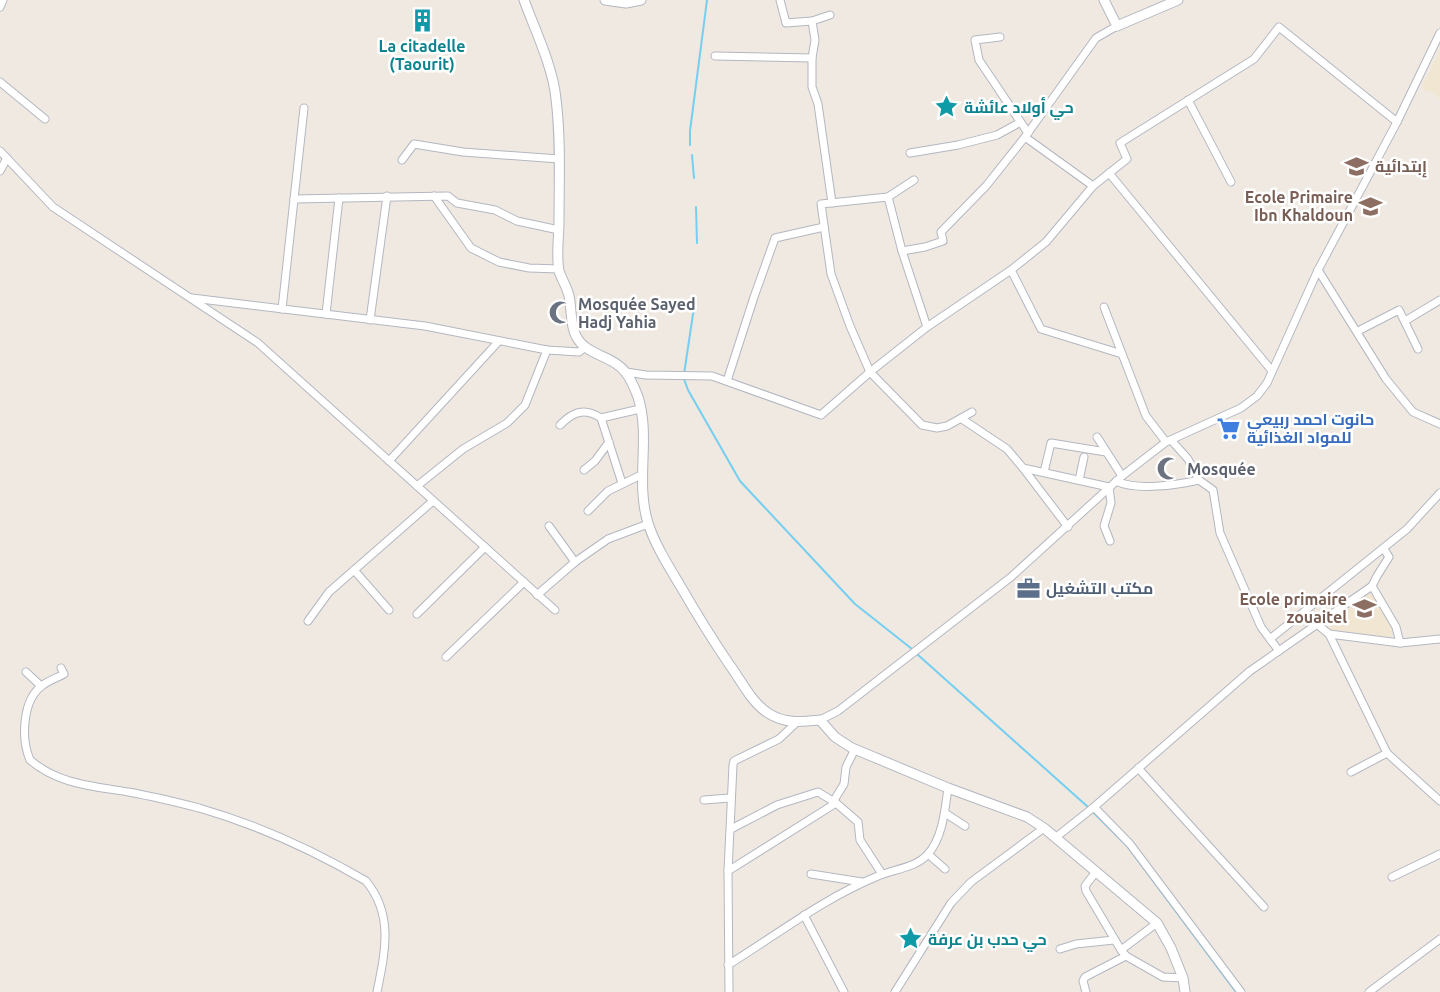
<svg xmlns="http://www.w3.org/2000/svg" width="1440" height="992" font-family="Ubuntu,Cairo,sans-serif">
  <rect width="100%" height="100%" fill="#efe9e1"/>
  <!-- education -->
  <g fill="#f0e6d1">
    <polygon points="1440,50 1440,99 1432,91 1429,92 1422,88"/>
    <polygon points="1373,594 1392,627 1392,637 1331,630 1330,621 1367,595"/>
  </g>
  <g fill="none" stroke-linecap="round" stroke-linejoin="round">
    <!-- stream -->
    <g stroke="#75cff0" stroke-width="2">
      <polyline points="690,145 690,131 707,0"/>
      <polyline points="692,155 694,178"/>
      <polyline points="696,207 697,243"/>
      <polyline points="684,374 695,301"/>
      <polyline points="684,379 688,390 740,481 855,604 912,649"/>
      <polyline points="917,654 1088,807"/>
      <polyline points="1093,812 1127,846 1236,992"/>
    </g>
    <defs>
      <g id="street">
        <polyline points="780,0 786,23 812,21 830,15"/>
        <polyline points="0,7 3,0"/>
        <polyline points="812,21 815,40 812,58 812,87 818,104 832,203"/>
        <polyline points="1000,37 975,40 979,60 1028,133"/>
        <polyline points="715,56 812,58"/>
        <polyline points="0,82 45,119"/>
        <polyline points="1188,100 1231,182"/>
        <polyline points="1025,137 1093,186"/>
        <polyline points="0,151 53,207 258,343 555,610"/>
        <polyline points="910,153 958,145 997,135 1019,123"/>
        <polyline points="402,160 414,144 463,152 559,159"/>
        <polyline points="0,171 7,158"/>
        <polyline points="1109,173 1272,371"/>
        <polyline points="914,180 888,197 821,204 831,274 850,326 870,372 922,425 937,428 947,426 972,412"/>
        <polyline points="434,196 471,248 499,262 529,268 559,269"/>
        <polyline points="888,197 902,251 927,327"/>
        <polyline points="294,199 448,196 457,203 495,210 517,221 559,230"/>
        <polyline points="902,251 925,247 943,241 941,232 986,186 1025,137 1096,38 1117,26"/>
        <polyline points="1011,270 1041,329 1122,354"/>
        <polyline points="1318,270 1386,379 1413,412 1440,424"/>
        <polyline points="192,298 425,326 547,350 579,352 585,347"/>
        <polyline points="1104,307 1146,416 1166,442"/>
        <polyline points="282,309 304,108"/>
        <polyline points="326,314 339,198"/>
        <polyline points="370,320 387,196"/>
        <polyline points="1405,321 1440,300"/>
        <polyline points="1358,331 1399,310 1418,349"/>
        <polyline points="626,372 646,375 712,376 821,415 870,372 927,327 1011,270 1046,242 1093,186 1127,159 1120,143 1254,59 1279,27 1397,122"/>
        <polyline points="727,381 754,297 775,238 824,227"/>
        <polyline points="601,418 640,409"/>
        <polyline points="962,419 1007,449 1023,468 1109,487 1111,503 1104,526 1110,541"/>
        <path d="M 560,425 C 573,412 584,407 601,418 L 622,483"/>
        <polyline points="1097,437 1122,476"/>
        <polyline points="1171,440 1188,459 1199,480 1213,490 1220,533 1261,627 1279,651"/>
        <polyline points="389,461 499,341"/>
        <polyline points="1023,468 1068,527"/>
        <polyline points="584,470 595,461 609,442"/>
        <polyline points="1044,472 1051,443 1106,452"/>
        <polyline points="1079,480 1084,457"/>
        <path d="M 1116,481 C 1136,491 1177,485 1199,480"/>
        <polyline points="417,486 463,449 507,423 525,405 547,350"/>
        <polyline points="588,511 608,491 641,475"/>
        <polyline points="549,526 575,562"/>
        <polyline points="354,570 389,610"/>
        <polyline points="1372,586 1396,627 1400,643"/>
        <polyline points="537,595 575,562 608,539 648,524"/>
        <polyline points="417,614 485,547"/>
        <polyline points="308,621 329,592 433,501"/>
        <polyline points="1318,625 1329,634 1387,753 1440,801"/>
        <polyline points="1329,634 1400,643 1440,639"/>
        <polyline points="1270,639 1407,529 1440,493"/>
        <polyline points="446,657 524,582"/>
        <path d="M 61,668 L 64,674 C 57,678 49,680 43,685 C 22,699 21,739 30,760 C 58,784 92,786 128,792 C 151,796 176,802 199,808 C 258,825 313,850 366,881 C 394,915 385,952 377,992"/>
        <polyline points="26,672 41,686"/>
        <polyline points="820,720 838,711 1011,577 1122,476 1166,442 1241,408 1257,396 1267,383 1318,270 1397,122 1440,33"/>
        <polyline points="1138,768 1264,907"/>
        <polyline points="1351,772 1387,753"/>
        <polyline points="704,800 730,798"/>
        <polyline points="833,802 844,784 846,767 855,749"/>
        <polyline points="1094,807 1130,844 1241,992"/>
        <polyline points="945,813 965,826"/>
        <polyline points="731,829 777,805 818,792 836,803 858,822 860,840 882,874"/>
        <polyline points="1055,838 1094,807 1250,671 1372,586 1377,576 1389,557 1384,549"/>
        <polyline points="928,854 945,869"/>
        <polyline points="728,871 836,803"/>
        <polyline points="1095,873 1085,886 1086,891 1121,950 1126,956 1163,977 1183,978"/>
        <polyline points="811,874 862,882"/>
        <polyline points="1392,877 1440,854"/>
        <polyline points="804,915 844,992"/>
        <polyline points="1060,949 1076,944 1114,940"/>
        <polyline points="1121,950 1157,923"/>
        <path d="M 728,965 C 778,934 824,898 878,876 C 894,869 916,868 928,854 C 943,837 945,809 948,788"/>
        <polyline points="729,992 728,871 733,765 734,761 779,739 796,723"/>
        <polyline points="895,992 951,903 971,882 1044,828"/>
        <polyline points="1086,992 1083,981 1085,977 1126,956"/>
        <polyline points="1369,992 1440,939"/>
      </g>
      <g id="secondary">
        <path d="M 524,0 C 535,30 553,67 556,99 C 561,139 559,181 559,221 C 559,237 556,255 559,271 C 562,280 567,287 569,296 C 572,309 570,325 576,336 C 586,356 613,355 626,373 C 631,379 635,389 638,397 C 651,437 635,481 648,523 C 655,545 669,567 681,587 C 696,613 712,639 729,664 C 741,680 751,702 768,713 C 785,724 801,722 820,720 L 835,737 L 852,748 L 948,788 L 1027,817 L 1044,828 L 1157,923 L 1171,948 L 1183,978 L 1185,992"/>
        <polyline points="605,0 626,3 641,0"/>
        <polyline points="1104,0 1117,26 1178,0"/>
      </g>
    </defs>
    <!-- street casing -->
    <use href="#street" stroke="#b4b7c1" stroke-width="9"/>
    <!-- secondary casing -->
    <use href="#secondary" stroke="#b4b7c1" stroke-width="11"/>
    <!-- street -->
    <use href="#street" stroke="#fff" stroke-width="7"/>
    <!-- secondary -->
    <use href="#secondary" stroke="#fff" stroke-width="9"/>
  </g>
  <!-- icons -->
  <defs>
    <symbol id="building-bare" viewBox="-9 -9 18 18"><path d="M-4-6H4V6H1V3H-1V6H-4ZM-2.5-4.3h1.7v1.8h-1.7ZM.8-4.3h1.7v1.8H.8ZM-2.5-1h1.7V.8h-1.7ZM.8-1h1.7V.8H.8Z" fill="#0f9aa8" stroke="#fff" stroke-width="2.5" paint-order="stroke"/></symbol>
    <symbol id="sight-bare" viewBox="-9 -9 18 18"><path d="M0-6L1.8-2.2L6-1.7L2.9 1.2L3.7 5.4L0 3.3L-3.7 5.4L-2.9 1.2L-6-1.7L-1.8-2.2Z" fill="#0f9aa8" stroke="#fff" stroke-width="2.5" paint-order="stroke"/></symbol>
    <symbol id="school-bare" viewBox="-9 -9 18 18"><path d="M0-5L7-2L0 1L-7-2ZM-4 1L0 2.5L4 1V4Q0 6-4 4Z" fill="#8d6e63" stroke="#fff" stroke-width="2.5" paint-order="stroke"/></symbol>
    <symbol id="mosque-bare" viewBox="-9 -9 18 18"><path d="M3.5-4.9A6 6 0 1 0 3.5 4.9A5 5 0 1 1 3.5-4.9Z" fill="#6b7280" stroke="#fff" stroke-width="2.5" paint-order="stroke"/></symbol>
    <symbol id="supermarket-bare" viewBox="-9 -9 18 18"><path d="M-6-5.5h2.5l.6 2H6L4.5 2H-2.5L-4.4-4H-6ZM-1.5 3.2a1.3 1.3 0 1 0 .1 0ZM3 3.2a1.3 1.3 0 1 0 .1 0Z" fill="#3f7fe0" stroke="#fff" stroke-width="2.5" paint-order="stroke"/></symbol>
    <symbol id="office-bare" viewBox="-9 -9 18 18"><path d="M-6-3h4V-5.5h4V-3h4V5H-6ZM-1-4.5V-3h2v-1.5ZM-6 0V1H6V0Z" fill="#5c6f8a" stroke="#fff" stroke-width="2.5" paint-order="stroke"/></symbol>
  </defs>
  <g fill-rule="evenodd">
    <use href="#building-bare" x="406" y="4" width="33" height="33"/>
    <use href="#sight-bare" x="930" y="90" width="33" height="33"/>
    <use href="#school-bare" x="1340" y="150" width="33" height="33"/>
    <use href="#school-bare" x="1354" y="190" width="33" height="33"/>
    <use href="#mosque-bare" x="544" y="296" width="33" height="33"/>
    <use href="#supermarket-bare" x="1212" y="412" width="33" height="33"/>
    <use href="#mosque-bare" x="1152" y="452" width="33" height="33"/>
    <use href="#office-bare" x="1012" y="572" width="33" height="33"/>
    <use href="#school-bare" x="1348" y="592" width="33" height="33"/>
    <use href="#sight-bare" x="894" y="922" width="33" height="33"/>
  </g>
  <g text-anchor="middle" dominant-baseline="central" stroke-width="5" stroke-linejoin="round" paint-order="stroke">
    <!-- culture labels -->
    <g font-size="16" font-weight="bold" fill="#0d838f" stroke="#fff" text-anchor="start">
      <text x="422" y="46" text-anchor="middle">La citadelle<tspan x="422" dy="18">(Taourit)</tspan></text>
      <text x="964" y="107">حي أولاد عائشة</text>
      <text x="928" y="939">حي حدب بن عرفة</text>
    </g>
    <!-- education labels -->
    <g font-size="16" font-weight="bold" fill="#785e54" stroke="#fff" text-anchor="end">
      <text x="1375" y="166" text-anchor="start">إبتدائية</text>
      <text x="1353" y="197">Ecole Primaire<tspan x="1353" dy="18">Ibn Khaldoun</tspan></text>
      <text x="1347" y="599">Ecole primaire<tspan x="1347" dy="18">zouaitel</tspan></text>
    </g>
    <!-- worship labels -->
    <g font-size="16" font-weight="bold" fill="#5b616d" stroke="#fff" text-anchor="start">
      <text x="578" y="304">Mosquée Sayed<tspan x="578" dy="18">Hadj Yahia</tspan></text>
      <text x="1187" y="469">Mosquée</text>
    </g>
    <!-- shop labels -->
    <g font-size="16" font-weight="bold" fill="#366cbe" stroke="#fff" text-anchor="start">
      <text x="1247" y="419">حانوت احمد ربيعي<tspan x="1247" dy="18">للمواد الغذائية</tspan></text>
    </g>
    <!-- service labels -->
    <g font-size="16" font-weight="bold" fill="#4e5e75" stroke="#fff" text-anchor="start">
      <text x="1046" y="588">مكتب التشغيل</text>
    </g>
  </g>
</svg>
